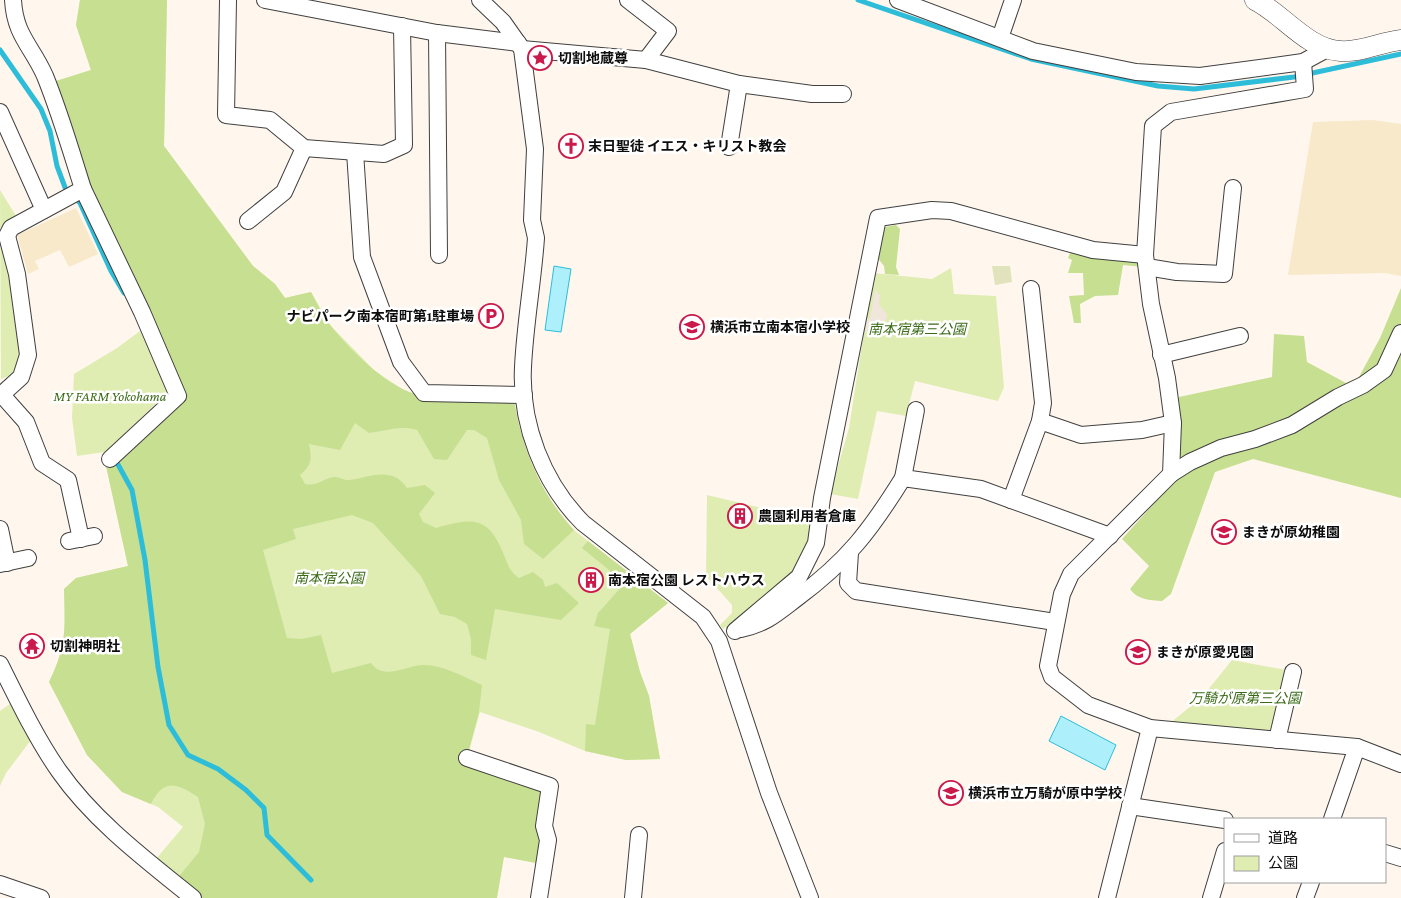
<svg xmlns="http://www.w3.org/2000/svg" width="1401" height="898" font-family="'Crimson Pro','Noto Sans JP',serif">
  <rect width="100%" height="100%" fill="#fff7ed"/>
  <!-- farmland -->
  <g fill="#f8e9cb">
    <polygon points="1373,120 1401,124 1401,276 1385,273 1288,275 1313,122"/>
    <polygon points="76,208 98,254 69,267 60,250 35,261 39,269 28,274 17,235"/>
  </g>
  <!-- green -->
  <g fill="#dfedb3">
    <path d="M 80,0 L 167,0 L 164,146 L 253,266 L 275,284 L 285,298 L 311,292 L 330,325 L 375,371 L 408,393 L 518,424 C 526,461 548,503 574,530 L 668,603 L 630,634 L 640,672 L 649,696 L 660,759 L 626,760 L 585,751 L 539,732 L 480,712 L 465,765 L 542,799 L 536,827 L 541,843 L 536,863 L 497,855 L 201,898 L 155,860 L 183,827 L 158,807 L 122,792 L 87,755 L 49,682 C 67,645 65,629 64,589 L 76,578 L 128,566 L 106,466 L 176,400 L 53,82 L 91,70 L 76,25 Z"/>
    <polygon points="0,190 18,219 9,269 21,354 14,374 1,379"/>
    <polygon points="951,268 954,294 996,296 1004,387 998,401 915,381 906,416 877,411 858,499 830,494 849,428 873,273 932,279"/>
    <polygon points="140,331 167,385 167,393 105,452 77,456 72,418 74,374 117,348"/>
    <path d="M 707,495 L 813,520 C 809,538 804,559 793,574 C 778,594 743,614 723,629 L 720,625 L 732,613 L 732,605 L 706,576 Z"/>
    <polygon points="1232,660 1286,670 1274,731 1265,735 1169,724 1203,696"/>
    <polygon points="14,701 34,736 6,773 0,786 0,711"/>
  </g>
  <!-- forest -->
  <g fill="#c7df91">
    <path d="M 80,0 L 167,0 L 164,146 L 253,266 L 275,284 L 285,298 L 311,292 C 317,303 323,316 331,326 C 352,352 389,389 422,396 L 514,399 C 521,446 541,495 574,530 L 543,559 L 524,544 L 521,520 L 499,480 L 487,438 L 474,430 L 467,430 L 447,460 L 434,459 L 417,430 C 400,425 387,431 369,433 L 355,423 L 340,450 L 309,444 C 312,459 312,465 300,475 L 305,484 C 317,487 323,478 335,477 C 340,477 345,481 350,480 C 371,477 392,466 407,488 L 425,485 L 435,493 L 419,514 L 423,522 L 436,528 C 473,518 488,515 504,555 C 508,565 510,572 519,578 L 533,572 L 543,580 L 545,587 L 557,583 L 579,603 L 561,620 L 495,609 L 486,660 L 471,655 L 471,639 L 467,624 L 455,617 L 440,614 L 421,576 L 373,523 L 352,515 L 293,529 L 296,539 L 263,550 L 287,638 L 302,639 L 321,635 L 332,673 L 371,663 C 384,681 405,666 422,665 C 441,664 465,677 482,685 L 479,712 L 465,765 L 540,790 L 542,799 L 536,827 L 541,843 L 536,863 L 504,857 L 497,898 L 201,898 L 176,880 L 199,852 L 205,824 L 198,797 C 178,784 164,777 151,804 L 122,792 L 87,755 L 49,682 C 67,645 65,629 64,589 L 76,578 L 128,566 L 106,466 L 184,393 L 93,195 L 53,82 L 91,70 L 76,25 Z"/>
    <polygon points="896,225 900,229 896,267 899,275 885,274 884,266 877,257 885,227"/>
    <polygon points="1072,248 1142,258 1143,267 1123,265 1118,295 1095,296 1080,304 1081,323 1074,323 1069,296 1084,295 1083,273 1068,273 1072,260 1068,258"/>
    <path d="M 1401,288 L 1401,498 L 1253,459 L 1215,472 L 1171,594 L 1162,601 C 1149,600 1138,600 1130,589 L 1149,566 L 1122,539 L 1177,478 L 1180,436 L 1179,397 L 1272,377 L 1274,334 L 1304,336 L 1307,362 L 1346,383 L 1359,377 L 1380,338 Z"/>
    <polygon points="588,541 668,603 630,634 640,672 649,696 660,759 626,760 585,751 586,724 595,725 610,629 594,626 598,613 625,583 582,548"/>
  </g>
  <!-- cemetery -->
  <polygon fill="#e0e3bc" points="992,266 1010,266 1012,282 995,285"/>
  <!-- plaza -->
  <polygon fill="#f0e6db" points="875,290 880,295 879,305 886,313 887,317 883,326 872,332 865,332 867,319 870,319"/>
  <!-- water -->
  <g fill="#adf0fc" stroke="#2dbdd9">
    <polygon points="554,266 571,269 561,332 545,330"/>
    <polygon points="1061,716 1116,745 1105,770 1049,741"/>
  </g>
  <g fill="none" stroke-linecap="round" stroke-linejoin="round">
    <!-- stream -->
    <g stroke="#2dbdd9" stroke-width="5">
      <polyline points="858,0 1031,59 1158,86 1194,89 1294,77 1401,54"/>
      <polyline points="0,50 41,109 50,131 57,166 66,190 80,203 111,271 124,293"/>
      <polyline points="115,459 132,490 145,560 158,667 169,725 188,755 218,769 246,790 264,808 267,835 311,880"/>
    </g>
    <defs>
      <g id="minor">
        <polyline points="228,0 226,115 270,120 304,148 384,154 404,145 402,26"/>
        <polyline points="265,0 437,33 518,43"/>
        <path d="M 480,0 L 503,22 L 522,49 L 535,149 L 532,220 L 536,238 C 533,281 525,324 523,367 C 520,424 543,483 583,523 L 703,617 L 719,641 L 769,793 L 810,898"/>
        <polyline points="628,0 668,31 646,60"/>
        <polyline points="898,0 1033,51 1136,72 1200,76 1303,62 1329,48"/>
        <polyline points="437,33 439,255"/>
        <polyline points="1000,38 1013,0"/>
        <polyline points="522,49 646,60 739,84 812,94 843,94"/>
        <polyline points="1303,62 1305,89 1171,112 1153,126 1145,255 1151,304 1167,378 1173,423 1171,474 1071,574 1062,594 1048,666 1052,677 1088,705 1150,728 1357,747 1401,764"/>
        <polyline points="0,112 44,210"/>
        <polyline points="729,147 739,84"/>
        <polyline points="355,152 362,257 401,362 424,393 524,395"/>
        <polyline points="83,189 142,312 178,396 110,459"/>
        <polyline points="248,221 284,192 304,148"/>
        <polyline points="1147,267 1177,272 1224,274 1233,188"/>
        <polyline points="1031,289 1043,403 1040,421"/>
        <polyline points="1161,355 1240,336"/>
        <polyline points="2,395 26,422 42,463 68,480 81,539"/>
        <path d="M 0,396 L 21,377 L 28,355 L 17,274 L 7,236 L 11,228 L 83,189 C 71,151 60,113 45,76 C 32,46 15,36 13,0"/>
        <polyline points="1171,474 1190,462 1221,448 1255,439 1292,425 1338,397 1363,385 1384,370 1401,333"/>
        <polyline points="903,478 916,410"/>
        <polyline points="1011,500 1040,421 1081,435 1142,430 1173,423"/>
        <polyline points="0,529 7,563"/>
        <polyline points="69,541 94,536"/>
        <polyline points="850,553 848,583 856,591 1055,622"/>
        <polyline points="0,564 28,558"/>
        <path d="M 741,629 C 767,623 776,614 797,598 C 847,561 870,531 903,478 L 981,489 L 1110,536"/>
        <polyline points="735,631 799,577 816,543 822,498 878,218 932,210 951,211 1093,250 1145,255"/>
        <path d="M 0,664 C 18,700 36,738 59,771 C 94,821 146,860 193,898"/>
        <polyline points="1277,740 1293,672"/>
        <polyline points="467,758 550,786 544,826 548,840 539,898"/>
        <polyline points="1130,806 1225,820"/>
        <polyline points="1332,819 1357,747"/>
        <polyline points="1385,853 1401,858"/>
        <polyline points="0,884 41,898"/>
        <polyline points="633,898 639,835"/>
        <polyline points="1107,898 1150,728"/>
        <polyline points="1211,898 1225,851"/>
        <polyline points="1305,898 1311,882"/>
      </g>
      <path id="tertiary" d="M 1255,0 C 1283,14 1307,49 1340,51 C 1360,53 1381,42 1401,40"/>
    </defs>
    <!-- minor casing -->
    <use href="#minor" stroke="#404040" stroke-width="18"/>
    <!-- tertiary casing -->
    <use href="#tertiary" stroke="#404040" stroke-width="21"/>
    <!-- minor -->
    <use href="#minor" stroke="#fff" stroke-width="16"/>
    <!-- tertiary -->
    <use href="#tertiary" stroke="#fff" stroke-width="20"/>
  </g>
  <!-- icons -->
  <defs>
    <symbol id="sight-ring" viewBox="-11 -11 22 22"><circle r="9.5" fill="#fff" stroke="#ca194a" stroke-width="1.5"/><path d="M0-6L1.8-2.2L6-1.7L2.9 1.2L3.7 5.4L0 3.3L-3.7 5.4L-2.9 1.2L-6-1.7L-1.8-2.2Z" fill="#ca194a"/></symbol>
    <symbol id="church-ring" viewBox="-11 -11 22 22"><circle r="9.5" fill="#fff" stroke="#ca194a" stroke-width="1.5"/><path d="M-1.2-6h2.4v3.5h3.3v2.4h-3.3V6h-2.4V-.1h-3.3v-2.4h3.3Z" fill="#ca194a"/></symbol>
    <symbol id="parking-ring" viewBox="-11 -11 22 22"><circle r="9.5" fill="#fff" stroke="#ca194a" stroke-width="1.5"/><path d="M-3.5-5.5H1a3.5 3.5 0 0 1 0 7H-1V5.5H-3.5ZM-1-3.4V-.6H.8a1.4 1.4 0 0 0 0-2.8Z" fill="#ca194a"/></symbol>
    <symbol id="school-ring" viewBox="-11 -11 22 22"><circle r="9.5" fill="#fff" stroke="#ca194a" stroke-width="1.5"/><path d="M0-5L7-2L0 1L-7-2ZM-4 1L0 2.5L4 1V4Q0 6-4 4Z" fill="#ca194a"/></symbol>
    <symbol id="building-ring" viewBox="-11 -11 22 22"><circle r="9.5" fill="#fff" stroke="#ca194a" stroke-width="1.5"/><path d="M-4-6H4V6H1V3H-1V6H-4ZM-2.5-4.3h1.7v1.8h-1.7ZM.8-4.3h1.7v1.8H.8ZM-2.5-1h1.7V.8h-1.7ZM.8-1h1.7V.8H.8Z" fill="#ca194a"/></symbol>
    <symbol id="temple-ring" viewBox="-11 -11 22 22"><circle r="9.5" fill="#fff" stroke="#ca194a" stroke-width="1.5"/><path d="M0-6L5-2H3V0L6.5 2.5H4V6H1.5V3h-3V6H-4V2.5H-6.5L-3 0V-2H-5Z" fill="#ca194a"/></symbol>
  </defs>
  <g fill-rule="evenodd">
    <use href="#sight-ring" x="526" y="44" width="28" height="28"/>
    <use href="#church-ring" x="557" y="132" width="28" height="28"/>
    <use href="#parking-ring" x="477" y="302" width="28" height="28"/>
    <use href="#school-ring" x="678" y="313" width="28" height="28"/>
    <use href="#building-ring" x="726" y="502" width="28" height="28"/>
    <use href="#school-ring" x="1210" y="518" width="28" height="28"/>
    <use href="#building-ring" x="577" y="566" width="28" height="28"/>
    <use href="#temple-ring" x="18" y="632" width="28" height="28"/>
    <use href="#school-ring" x="1124" y="638" width="28" height="28"/>
    <use href="#school-ring" x="937" y="779" width="28" height="28"/>
  </g>
  <g text-anchor="middle" dominant-baseline="central" stroke-width="5" stroke-linejoin="round" paint-order="stroke">
    <!-- poi labels -->
    <g font-size="14" font-weight="bold" fill="#0d0d0d" stroke="#fff" text-anchor="start">
      <text x="558" y="58">切割地蔵尊</text>
      <text x="588" y="146">末日聖徒 イエス・キリスト教会</text>
      <text x="474" y="316" text-anchor="end">ナビパーク南本宿町第1駐車場</text>
      <text x="710" y="327">横浜市立南本宿小学校</text>
      <text x="758" y="516">農園利用者倉庫</text>
      <text x="1242" y="532">まきが原幼稚園</text>
      <text x="608" y="580">南本宿公園 レストハウス</text>
      <text x="50" y="646">切割神明社</text>
      <text x="1156" y="652">まきが原愛児園</text>
      <text x="968" y="793">横浜市立万騎が原中学校</text>
    </g>
    <!-- park labels -->
    <g font-size="14" font-style="italic" fill="#3c6b18" stroke="#fff">
      <text x="917" y="329">南本宿第三公園</text>
      <text x="110" y="396">MY FARM Yokohama</text>
      <text x="329" y="578">南本宿公園</text>
      <text x="1245" y="698">万騎が原第三公園</text>
    </g>
  </g>
  <!-- legend -->
  <rect x="1224" y="818" width="162" height="65" fill="#ffffff" stroke="#9e9e9e"/>
  <rect x="1234" y="834" width="25" height="8" fill="#ffffff" stroke="#9e9e9e"/>
  <text x="1268" y="843" font-size="15" fill="#0d0d0d">道路</text>
  <rect x="1234" y="856" width="25" height="15" fill="#dfedb3" stroke="#9e9e9e"/>
  <text x="1268" y="868" font-size="15" fill="#0d0d0d">公園</text>
</svg>
